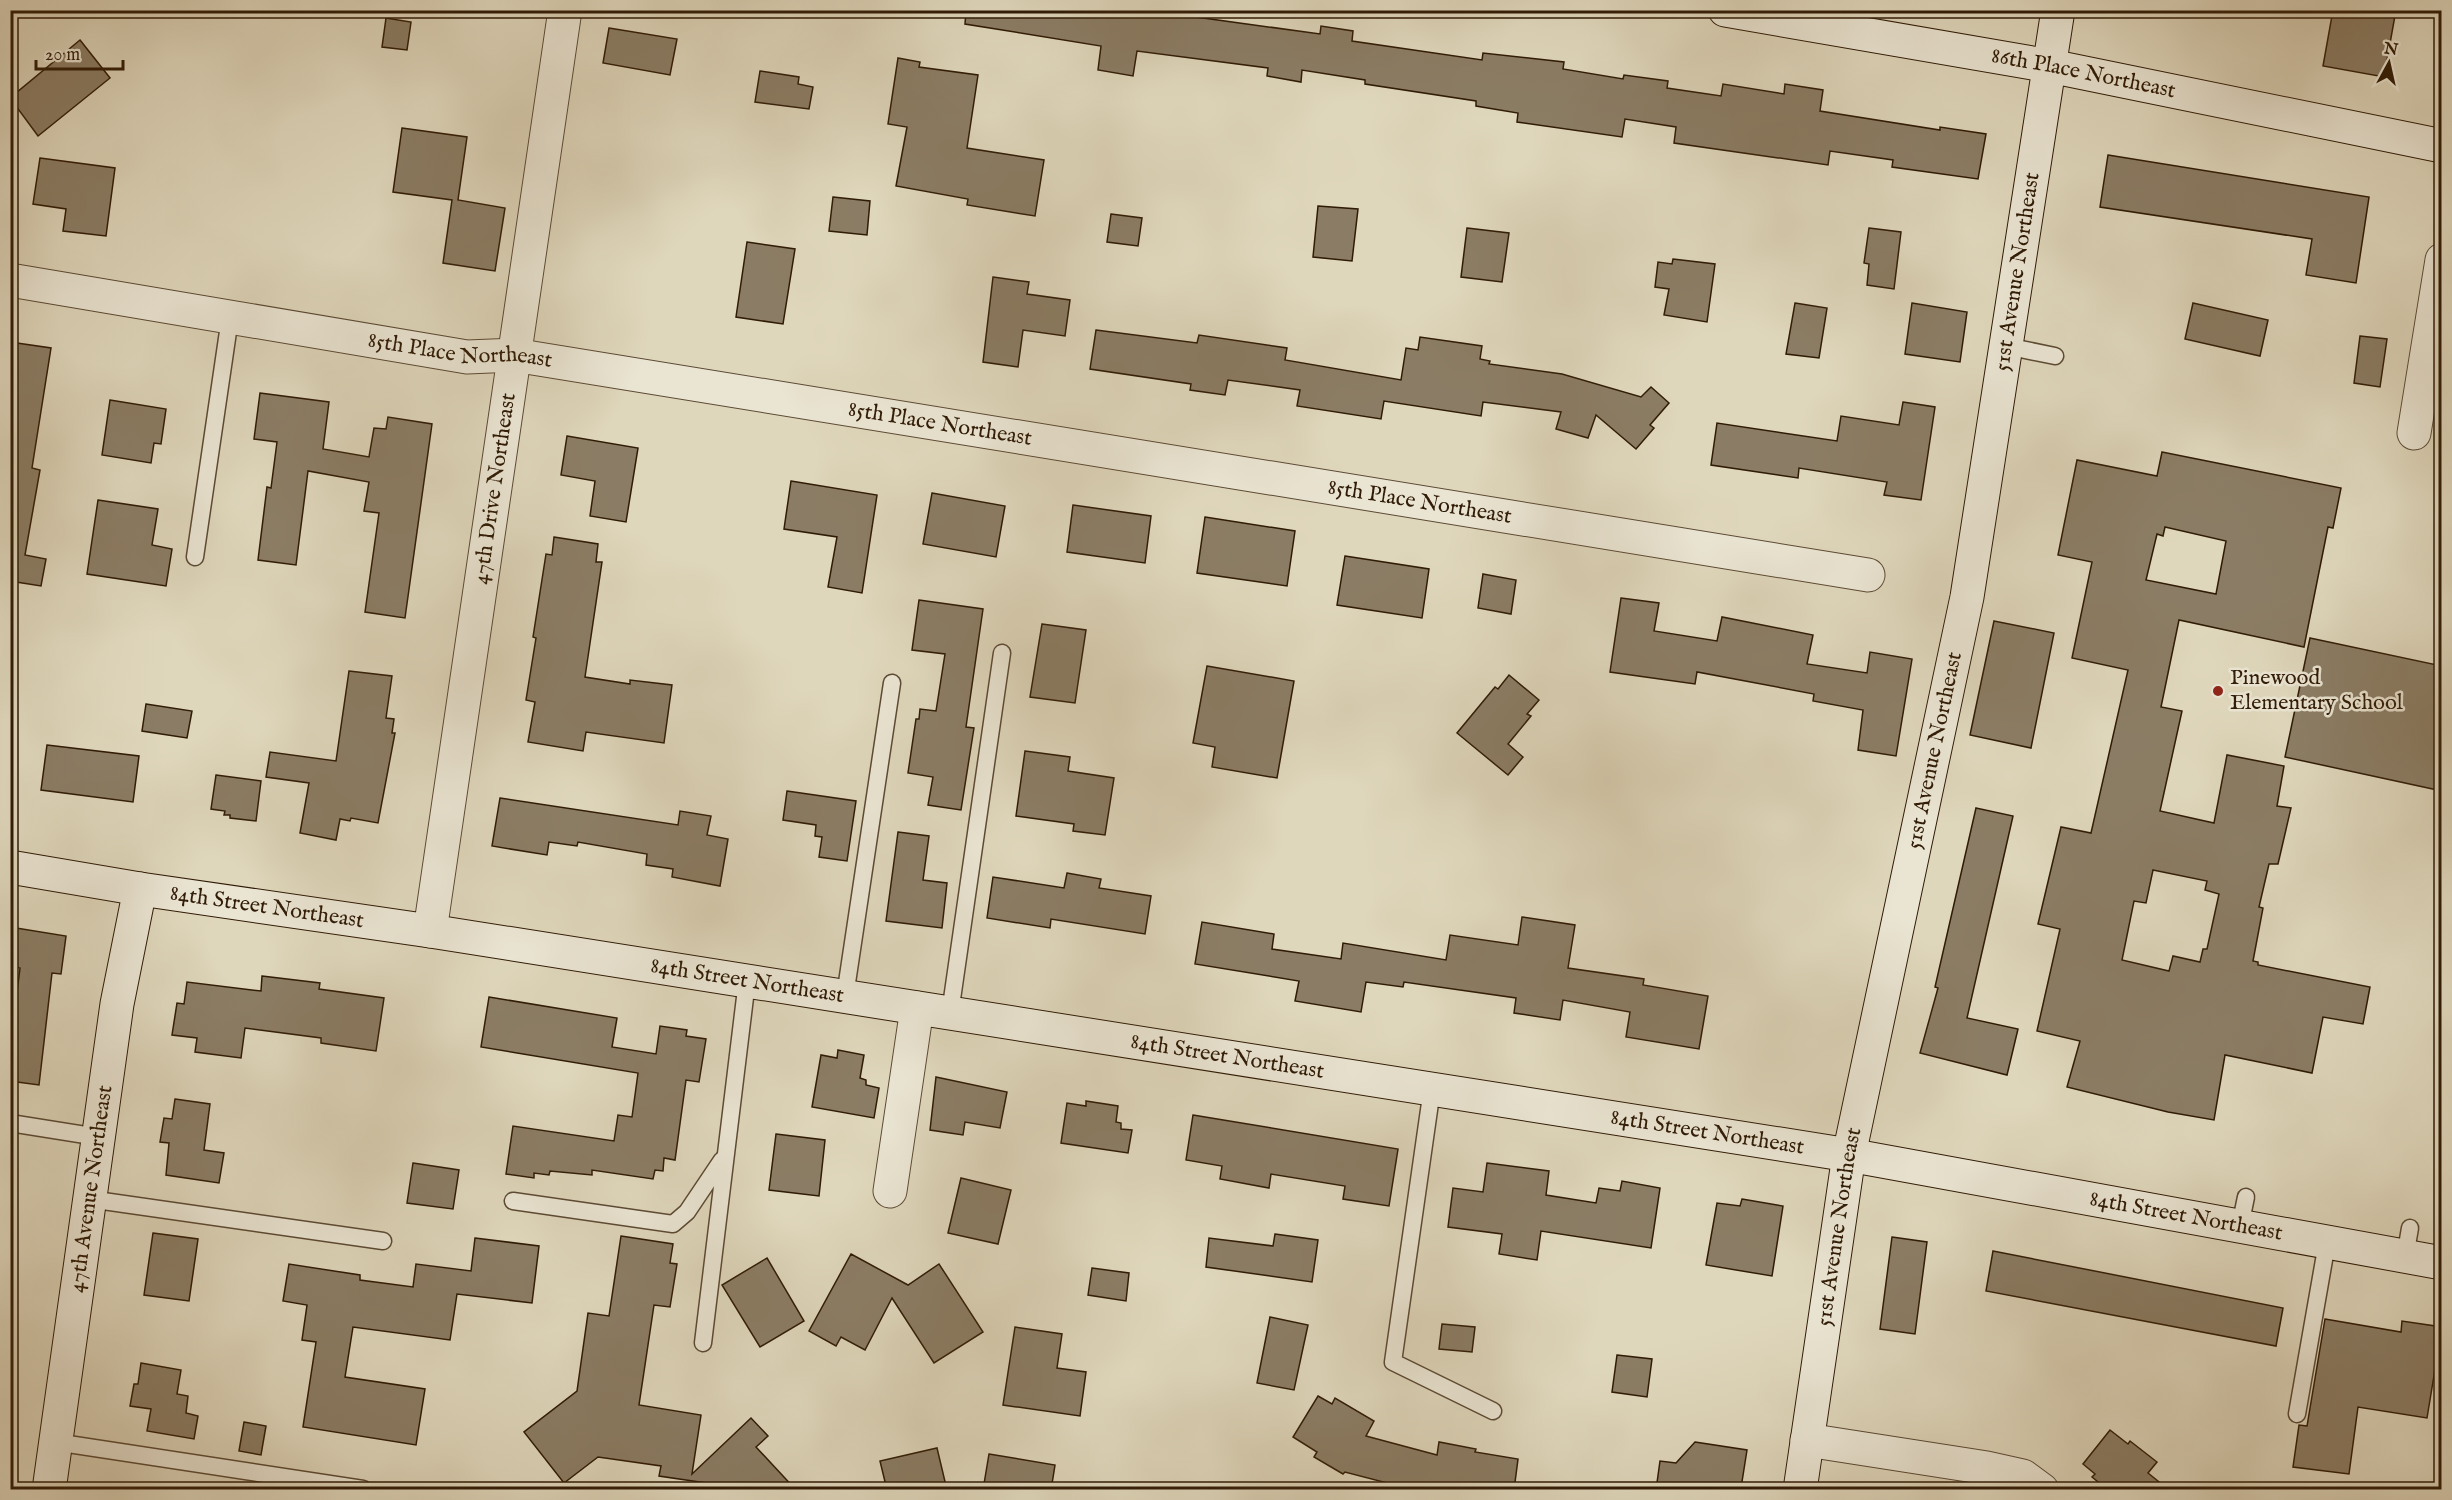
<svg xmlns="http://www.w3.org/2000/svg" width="2452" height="1500" font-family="'IM FELL English',serif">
  <rect width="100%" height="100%" fill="#dfd7bc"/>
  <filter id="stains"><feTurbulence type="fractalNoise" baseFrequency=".00333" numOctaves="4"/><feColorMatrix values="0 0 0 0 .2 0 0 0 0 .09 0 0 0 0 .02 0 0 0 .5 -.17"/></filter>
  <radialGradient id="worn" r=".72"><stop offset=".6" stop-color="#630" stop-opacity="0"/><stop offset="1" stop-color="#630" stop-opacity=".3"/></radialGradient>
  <!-- building -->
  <g fill="#8b7d65" stroke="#301b06" stroke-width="1.5" fill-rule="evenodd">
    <polygon points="966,10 1190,10 1189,16 1320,34 1321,26 1353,31 1352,41 1482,60 1483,53 1564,62 1563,69 1623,79 1624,75 1668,81 1667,88 1721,96 1723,84 1784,94 1785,84 1823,90 1820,111 1940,130 1940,127 1986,134 1978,179 1892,167 1893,160 1830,151 1828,165 1674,143 1676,127 1625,119 1622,137 1517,122 1518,113 1476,106 1476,101 1365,84 1365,80 1302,70 1301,82 1267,76 1268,68 1137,51 1133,76 1098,70 1101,46 965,24"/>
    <polygon points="2333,10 2396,10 2384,77 2323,66"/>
    <polygon points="386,18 411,22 407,50 382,47"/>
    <polygon points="609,28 677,39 670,75 603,63"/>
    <polygon points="80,40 110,78 38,136 10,98"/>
    <polygon points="898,58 920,62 919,67 978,75 967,148 1044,160 1035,216 967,205 968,199 896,186 907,127 888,124"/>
    <polygon points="760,71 799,77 798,84 813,87 809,109 755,102"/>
    <polygon points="402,128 467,137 458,200 505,208 495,271 443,263 452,200 393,192"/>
    <polygon points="2108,155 2369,197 2356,283 2306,275 2312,239 2100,207"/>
    <polygon points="40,158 115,168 106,236 63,231 66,209 33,204"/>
    <polygon points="833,197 870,201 867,235 829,231"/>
    <polygon points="1318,206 1358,209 1352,261 1313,257"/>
    <polygon points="1111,214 1142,218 1138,246 1107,242"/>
    <polygon points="1467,228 1509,233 1502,282 1461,277"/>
    <polygon points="1869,228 1901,232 1894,289 1867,285 1869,264 1864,263"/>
    <polygon points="747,242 795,249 783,324 736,317"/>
    <polygon points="1673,259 1715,264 1707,322 1664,315 1669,289 1655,287 1658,262 1672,264"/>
    <polygon points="993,277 1029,282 1027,294 1070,300 1065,336 1023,330 1018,367 983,362"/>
    <polygon points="1795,303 1827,308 1819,358 1786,354"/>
    <polygon points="1912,303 1967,312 1960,362 1905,354"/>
    <polygon points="2193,303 2268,320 2260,356 2185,339"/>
    <polygon points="1096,330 1197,343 1199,335 1287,348 1285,360 1401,380 1406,348 1418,350 1420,337 1482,346 1480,359 1490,361 1489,364 1562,374 1641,397 1651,387 1669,403 1650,425 1654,428 1636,449 1596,415 1588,438 1556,429 1561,412 1483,402 1481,416 1384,401 1381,419 1297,406 1300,390 1228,380 1225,395 1190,390 1191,384 1090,369"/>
    <polygon points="2360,336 2387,339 2380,387 2354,383"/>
    <polygon points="10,342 51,348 32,468 40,470 25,555 46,559 41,586 10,581"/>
    <polygon points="260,393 329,402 323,449 369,457 374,428 386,429 388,417 432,424 405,618 365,612 379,513 364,511 369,482 308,471 296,565 258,560 267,487 271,488 277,442 254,439"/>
    <polygon points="110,400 166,409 161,444 154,443 151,463 102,455"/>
    <polygon points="1903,402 1935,407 1921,500 1884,495 1887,482 1799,468 1798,478 1711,465 1717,423 1837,441 1841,416 1899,425"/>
    <polygon points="567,436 638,448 626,522 590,516 595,481 561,475"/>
    <path d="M 2162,452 L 2341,488 L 2333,528 L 2328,527 L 2304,647 L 2179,620 L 2161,707 L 2182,711 L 2160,811 L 2214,823 L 2227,755 L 2284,766 L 2277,806 L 2291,808 L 2278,864 L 2269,864 L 2259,907 L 2263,908 L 2253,961 L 2258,962 L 2258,965 L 2370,987 L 2363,1024 L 2323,1017 L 2312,1073 L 2225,1055 L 2214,1120 L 2168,1112 L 2067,1087 L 2080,1041 L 2037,1031 L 2060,929 L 2038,924 L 2061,827 L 2091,833 L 2128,670 L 2072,658 L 2092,562 L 2058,555 L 2077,460 L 2157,476 ZM 2165,527 L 2226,541 L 2216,594 L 2146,580 L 2157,534 L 2163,536 ZM 2153,870 L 2207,881 L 2205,890 L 2219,894 L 2207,949 L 2203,949 L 2200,962 L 2173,956 L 2169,971 L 2122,960 L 2134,901 L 2146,903 Z"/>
    <polygon points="791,481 877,495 862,593 828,587 837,537 784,529"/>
    <polygon points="932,493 1005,506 996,557 923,544"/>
    <polygon points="98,500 158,509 152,545 172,549 166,586 87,574"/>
    <polygon points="1073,505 1151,516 1145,563 1067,552"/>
    <polygon points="1205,517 1295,531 1287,586 1197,573"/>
    <polygon points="554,537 598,544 596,562 602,562 585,677 630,684 630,680 672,685 664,743 586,732 583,751 528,742 535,702 526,700 536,638 533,637 546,554 552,555"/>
    <polygon points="1345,556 1429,569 1422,618 1337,605"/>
    <polygon points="1483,574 1516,580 1511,614 1478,608"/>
    <polygon points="1621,598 1659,603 1654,631 1717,641 1722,617 1813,635 1807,664 1867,673 1870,652 1912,659 1896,756 1858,750 1863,710 1813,701 1814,694 1697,672 1695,684 1610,672"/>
    <polygon points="919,600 983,609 966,727 974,728 961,810 928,805 933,777 908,773 916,719 919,719 920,709 936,711 945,654 912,650"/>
    <polygon points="1994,621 2054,633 2031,748 1970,735"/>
    <polygon points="1042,624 1086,630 1075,703 1030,697"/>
    <polygon points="2310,638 2442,666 2442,791 2285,757"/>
    <polygon points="1207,666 1294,681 1277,778 1212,767 1215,747 1193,743"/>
    <polygon points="349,671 392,676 386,718 394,719 392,733 395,733 378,823 351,818 350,821 340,819 336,840 300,833 309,783 266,777 270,752 336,761"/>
    <polygon points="1509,675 1539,700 1527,714 1531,716 1508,744 1523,757 1508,775 1457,733 1495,687 1498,689"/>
    <polygon points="146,704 192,711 187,738 142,731"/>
    <polygon points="47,745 139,756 133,802 41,790"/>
    <polygon points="1025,751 1070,757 1068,771 1114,778 1105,835 1073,831 1074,824 1016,816"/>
    <polygon points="216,775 261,781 256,821 230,818 230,815 224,815 225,811 211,809"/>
    <polygon points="787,791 856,801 847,861 819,857 822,837 815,836 816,825 783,820"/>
    <polygon points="500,798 678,825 680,811 711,816 707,835 728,839 720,886 672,877 673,869 646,865 647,854 578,842 577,846 549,842 547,855 492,846"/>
    <polygon points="1976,808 2013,816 1967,1018 2018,1029 2007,1075 1920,1053 1938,988 1935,987"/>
    <polygon points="898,832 929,836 923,880 947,883 942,928 886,921"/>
    <polygon points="1067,873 1101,879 1099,888 1151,896 1145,934 1051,919 1050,928 987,918 993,877 1064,888"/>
    <polygon points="1522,917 1575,925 1568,968 1644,979 1643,985 1708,996 1699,1049 1626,1037 1630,1012 1563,1000 1560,1020 1514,1013 1516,998 1404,982 1403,987 1366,982 1361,1012 1295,1001 1299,981 1195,964 1202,922 1274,934 1272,949 1341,959 1343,943 1446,960 1450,935 1518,945"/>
    <polygon points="10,927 66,936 61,974 52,973 39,1085 10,1081 10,1015 14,1016 20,968 10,966"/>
    <polygon points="262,976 320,983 319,989 384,998 376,1051 321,1043 321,1038 245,1028 241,1058 195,1052 197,1038 172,1035 177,1003 184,1004 187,982 261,991"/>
    <polygon points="489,997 617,1018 612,1047 656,1054 660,1026 687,1030 686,1036 706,1039 699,1082 686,1080 675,1160 664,1158 663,1171 655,1170 653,1179 592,1170 592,1175 550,1171 549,1175 534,1173 534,1178 506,1174 513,1126 614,1141 618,1115 632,1117 638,1073 481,1047"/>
    <polygon points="838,1050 864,1055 860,1078 866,1080 866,1085 879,1088 874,1118 812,1107 821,1055 837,1058"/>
    <polygon points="936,1077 1007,1092 1000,1128 965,1122 963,1135 930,1130"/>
    <polygon points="175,1099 210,1104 204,1150 224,1153 219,1183 166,1175 169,1143 160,1142 164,1118 172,1119"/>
    <polygon points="1086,1101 1118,1106 1116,1122 1121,1123 1121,1129 1132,1130 1128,1153 1061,1143 1067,1103 1086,1106"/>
    <polygon points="1193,1115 1398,1149 1389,1206 1343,1199 1345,1186 1271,1174 1269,1188 1220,1179 1222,1166 1186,1160"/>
    <polygon points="776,1134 825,1140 819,1196 769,1190"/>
    <polygon points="413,1163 459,1170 453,1209 407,1203"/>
    <polygon points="1487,1163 1549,1171 1546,1195 1596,1203 1599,1188 1620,1191 1622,1181 1660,1188 1651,1248 1541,1231 1537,1260 1499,1254 1502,1234 1448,1227 1453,1188 1483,1192"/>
    <polygon points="961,1178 1011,1190 998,1244 948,1233"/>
    <polygon points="1742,1199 1783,1206 1772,1276 1706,1265 1717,1203 1740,1206"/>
    <polygon points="153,1233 198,1239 189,1301 144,1295"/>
    <polygon points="1275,1234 1318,1240 1312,1282 1206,1267 1209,1238 1273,1246"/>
    <polygon points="621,1236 673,1244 670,1263 677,1264 670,1307 654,1305 639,1405 701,1415 692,1474 751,1418 768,1436 756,1447 796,1490 724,1490 727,1486 659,1476 661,1466 598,1457 564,1483 524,1432 577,1391 588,1313 609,1316"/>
    <polygon points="1892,1237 1927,1242 1915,1334 1880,1329"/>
    <polygon points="475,1238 539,1246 532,1303 457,1294 450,1340 353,1327 345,1377 425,1389 416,1445 303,1427 316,1342 302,1340 307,1305 283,1301 289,1264 360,1275 360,1280 413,1287 416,1264 471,1271"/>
    <polygon points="1993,1251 2283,1308 2276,1346 1986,1291"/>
    <polygon points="851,1254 908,1285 939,1264 983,1332 934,1363 892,1298 865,1350 841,1337 836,1346 809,1331"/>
    <polygon points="767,1258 804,1321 760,1347 722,1285"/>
    <polygon points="1092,1268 1129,1273 1126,1301 1088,1295"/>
    <polygon points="1270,1317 1308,1325 1294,1390 1257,1383"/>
    <polygon points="2325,1319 2401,1332 2402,1321 2442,1327 2427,1418 2358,1407 2349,1474 2293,1467 2299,1425 2307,1426"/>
    <polygon points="1442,1324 1475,1327 1472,1352 1439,1349"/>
    <polygon points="1015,1327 1062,1334 1057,1368 1086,1372 1080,1416 1003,1405"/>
    <polygon points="1617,1355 1652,1359 1647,1397 1612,1392"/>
    <polygon points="141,1363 181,1370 177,1394 188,1396 186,1413 198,1416 194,1439 147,1431 151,1409 130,1406 134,1384 138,1384"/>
    <polygon points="1318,1396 1332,1404 1335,1398 1374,1421 1366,1436 1437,1455 1439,1442 1476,1449 1475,1452 1518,1459 1514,1490 1414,1490 1345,1472 1343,1474 1314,1457 1317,1452 1293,1437"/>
    <polygon points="244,1422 266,1426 261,1455 239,1451"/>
    <polygon points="2110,1430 2128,1444 2130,1441 2157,1462 2148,1473 2169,1490 2108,1490 2092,1477 2095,1474 2083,1464"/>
    <polygon points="1695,1442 1747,1450 1741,1488 1656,1490 1660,1461 1676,1463"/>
    <polygon points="937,1448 947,1490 887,1490 880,1461"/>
    <polygon points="989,1454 1055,1465 1051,1490 983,1490"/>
  </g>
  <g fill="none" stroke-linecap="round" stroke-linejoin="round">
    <defs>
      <g id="lane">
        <polyline points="2006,346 2055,356"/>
        <polyline points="195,557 230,318"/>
        <polyline points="845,996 892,683"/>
        <polyline points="950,1013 1002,653"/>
        <polyline points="1432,1089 1393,1362 1493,1411"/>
        <polyline points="10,1123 98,1137"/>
        <polyline points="89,1199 383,1241"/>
        <polyline points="513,1201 673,1224 687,1212 722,1160"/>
        <polyline points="2240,1226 2246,1197"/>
        <polyline points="2405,1257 2410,1228"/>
        <polyline points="703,1343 747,981"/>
        <polyline points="2297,1414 2327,1243"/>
        <polyline points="55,1442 363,1489"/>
      </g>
      <g id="street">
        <path id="s1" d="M 10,280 L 467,357 L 514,355 L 1868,575"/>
        <polyline points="2414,433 2442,260"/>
        <path id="s2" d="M 430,931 L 565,10"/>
        <polyline points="890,1191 917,1008"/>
        <polyline points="1807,1440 1987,1468 2023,1476 2042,1490"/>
      </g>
      <g id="secondary">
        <path id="s3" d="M 1725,10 L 2050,66 L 2442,146"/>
        <path id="s4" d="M 10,867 L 140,889 L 430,931 L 1849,1155 L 2442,1263"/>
        <path id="s5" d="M 49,1490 L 117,1004 L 140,889"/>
        <path id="s6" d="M 1800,1490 L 1849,1155 L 1967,597 L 2058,10"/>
      </g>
    </defs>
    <!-- lane casing -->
    <use href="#lane" stroke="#5c4a34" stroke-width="19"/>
    <!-- street casing -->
    <use href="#street" stroke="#5c4a34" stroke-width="35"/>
    <!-- secondary casing -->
    <use href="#secondary" stroke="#301b06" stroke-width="35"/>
    <!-- lane -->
    <use href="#lane" stroke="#eae5d3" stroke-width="16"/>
    <!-- street -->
    <use href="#street" stroke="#eae5d3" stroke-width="33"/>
    <!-- secondary -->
    <use href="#secondary" stroke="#eae5d3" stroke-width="33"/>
  </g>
  <!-- markers -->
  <circle fill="#8f2418" stroke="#eae5d3" stroke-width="2" cx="2218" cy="691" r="6"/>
  <g text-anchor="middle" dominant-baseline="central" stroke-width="5" stroke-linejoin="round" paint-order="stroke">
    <!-- street labels -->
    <g font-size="22" fill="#301b06" stroke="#eae5d3">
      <text stroke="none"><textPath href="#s3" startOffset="364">86th Place Northeast</textPath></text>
      <text stroke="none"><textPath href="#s6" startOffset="1238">51st Avenue Northeast</textPath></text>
      <text stroke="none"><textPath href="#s1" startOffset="456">85th Place Northeast</textPath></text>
      <text stroke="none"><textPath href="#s1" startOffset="942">85th Place Northeast</textPath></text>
      <text stroke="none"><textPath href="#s2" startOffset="447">47th Drive Northeast</textPath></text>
      <text stroke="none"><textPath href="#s1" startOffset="1428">85th Place Northeast</textPath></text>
      <text stroke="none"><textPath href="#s6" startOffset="752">51st Avenue Northeast</textPath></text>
      <text stroke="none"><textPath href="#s4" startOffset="260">84th Street Northeast</textPath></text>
      <text stroke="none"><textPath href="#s4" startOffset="746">84th Street Northeast</textPath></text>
      <text stroke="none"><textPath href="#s4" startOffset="1232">84th Street Northeast</textPath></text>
      <text stroke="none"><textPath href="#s4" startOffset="1718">84th Street Northeast</textPath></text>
      <text stroke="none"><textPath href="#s5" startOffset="304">47th Avenue Northeast</textPath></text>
      <text stroke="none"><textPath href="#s4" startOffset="2204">84th Street Northeast</textPath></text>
      <text stroke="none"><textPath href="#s6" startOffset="266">51st Avenue Northeast</textPath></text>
    </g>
    <!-- poi labels -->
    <g font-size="22" fill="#301b06" stroke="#eae5d3" text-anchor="start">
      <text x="2230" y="678">Pinewood<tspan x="2230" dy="25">Elementary School</tspan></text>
    </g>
  </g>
  <!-- margin -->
  <rect width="2452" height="1500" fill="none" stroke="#dfd7bc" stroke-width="36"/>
  <rect x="12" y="12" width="2428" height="1476" fill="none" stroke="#301b06" stroke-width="3"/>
  <rect x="18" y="18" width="2416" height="1464" fill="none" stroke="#301b06" stroke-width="1.5"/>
  <!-- north arrow -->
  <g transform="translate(2389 63) rotate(8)" stroke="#eae5d3" stroke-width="4.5" paint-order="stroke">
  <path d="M0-4.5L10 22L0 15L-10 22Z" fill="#301b06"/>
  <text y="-9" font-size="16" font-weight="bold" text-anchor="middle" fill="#301b06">N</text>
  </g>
  <!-- scale -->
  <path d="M36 60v9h87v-9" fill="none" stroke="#301b06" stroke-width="3"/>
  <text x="45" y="60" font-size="18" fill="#301b06" stroke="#eae5d3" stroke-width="4.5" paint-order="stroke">20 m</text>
  <rect width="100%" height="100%" filter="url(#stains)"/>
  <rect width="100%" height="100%" fill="url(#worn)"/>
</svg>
